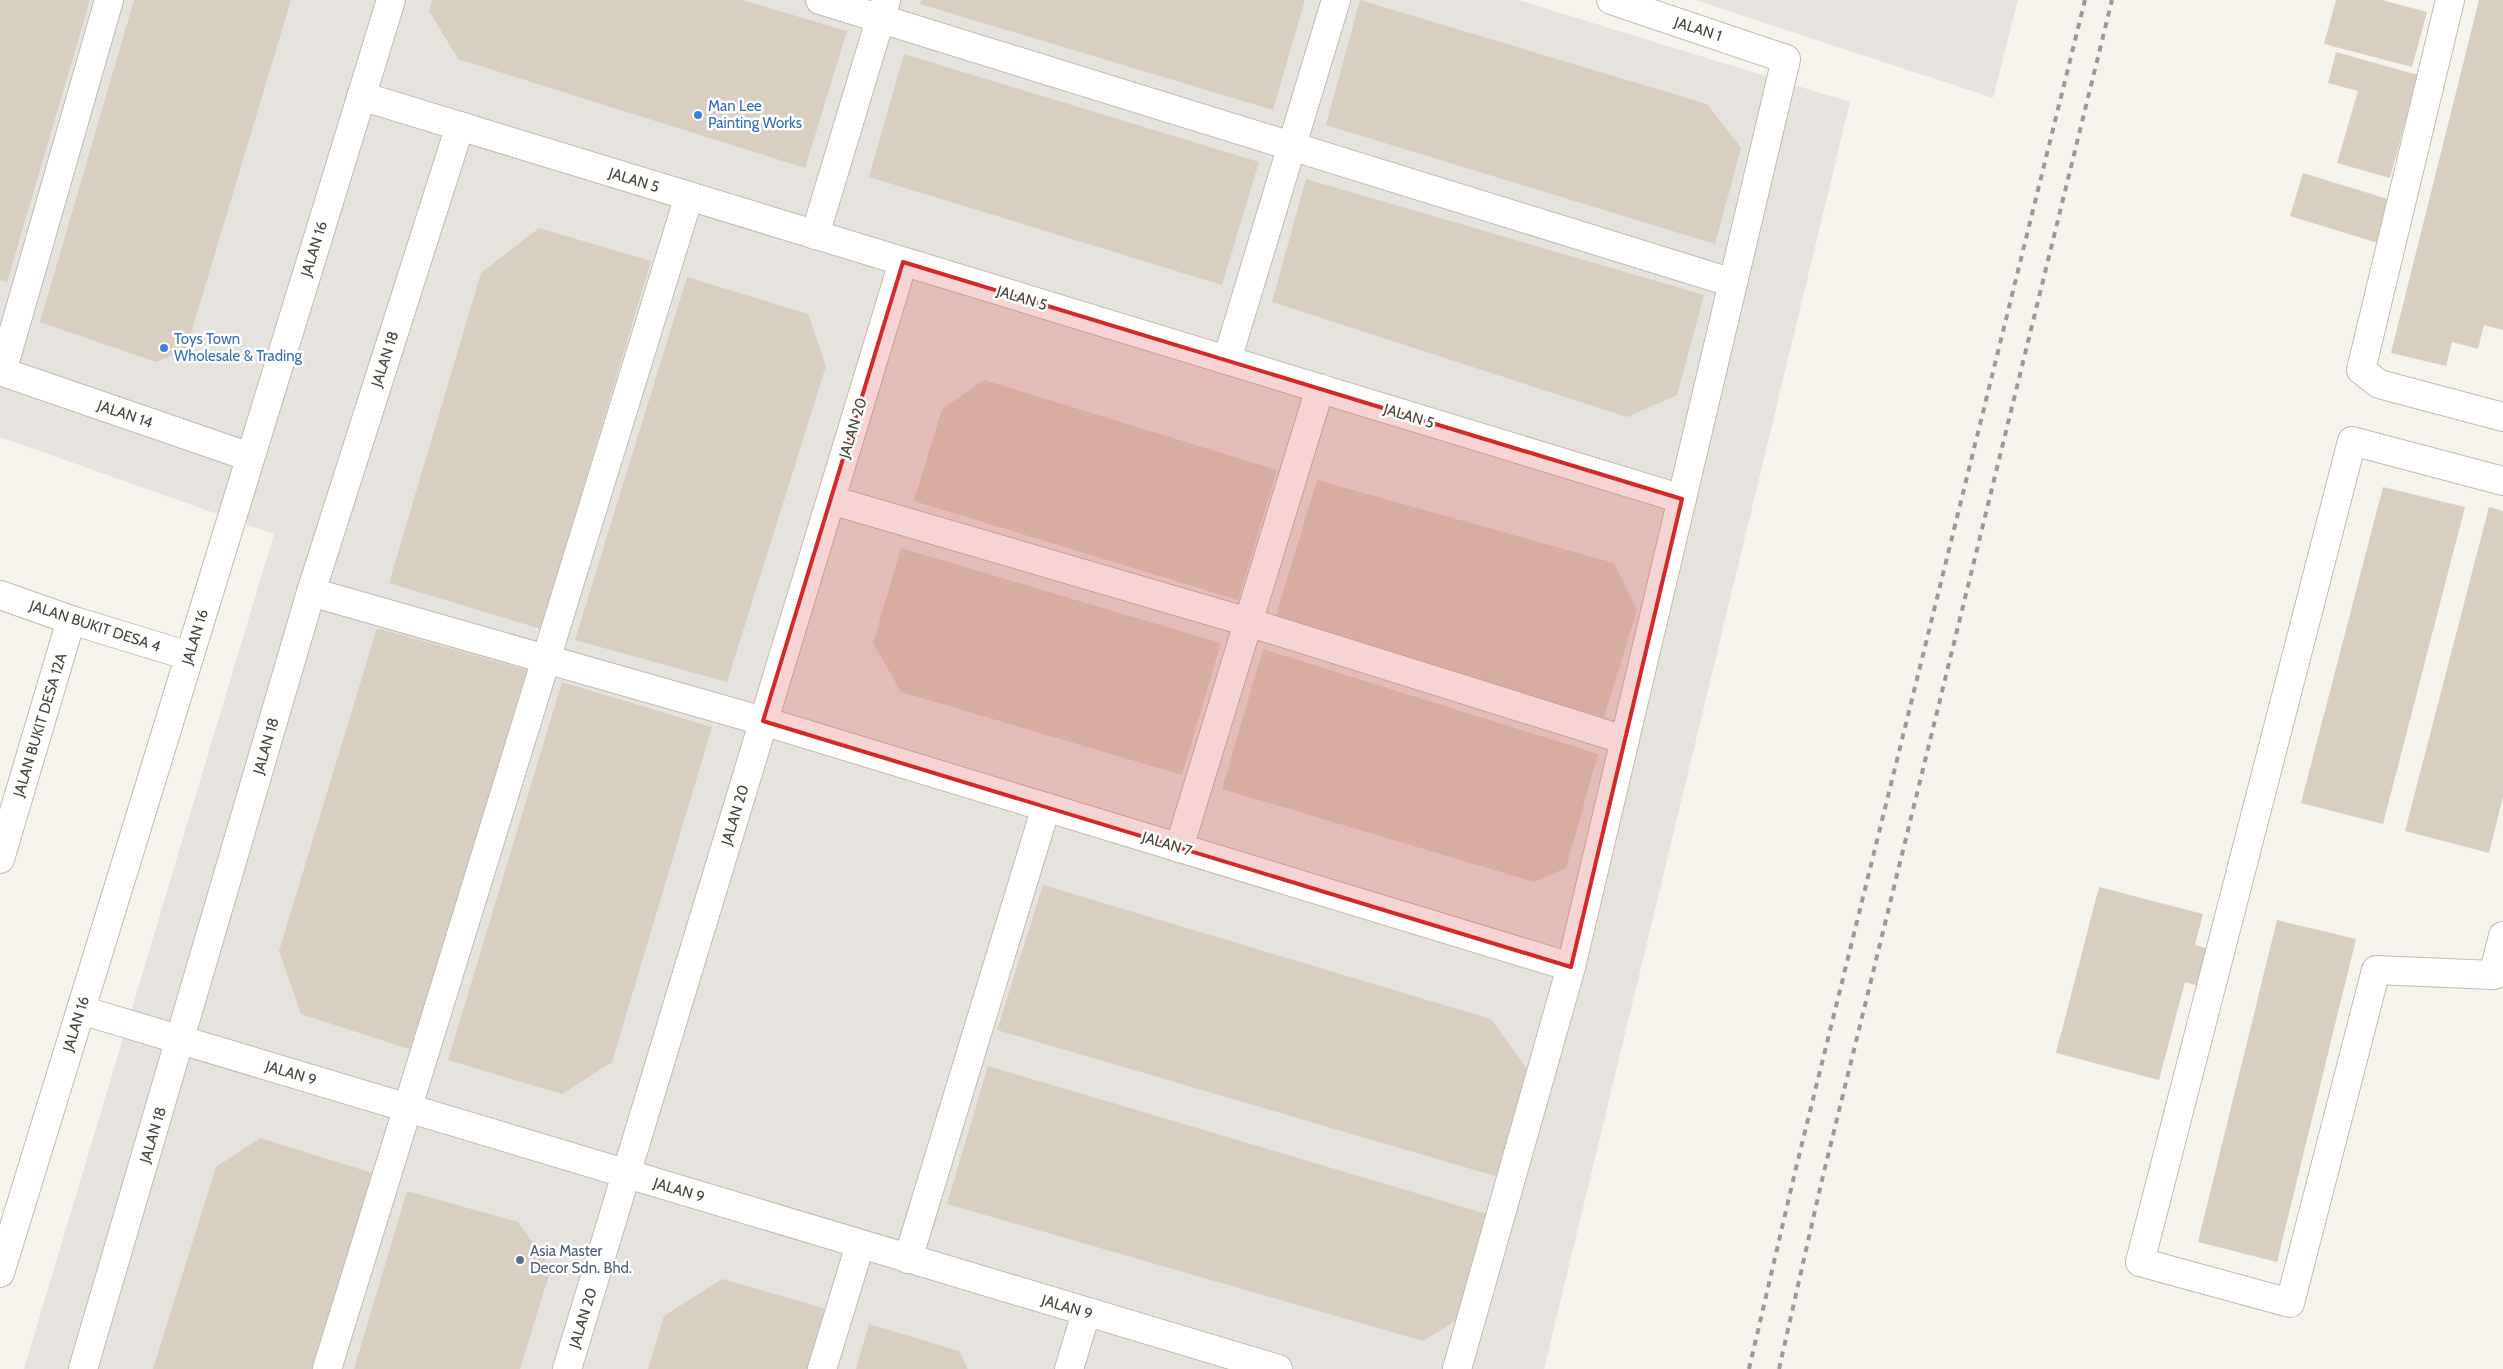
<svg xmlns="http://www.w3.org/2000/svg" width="2503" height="1369" font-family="Cabin,sans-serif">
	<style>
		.industrial { fill: #e6e2dd }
		.building { fill: #d8cfc1 }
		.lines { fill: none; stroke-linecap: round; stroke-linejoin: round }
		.minor-casing { stroke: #c2bbae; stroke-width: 30 }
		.minor { stroke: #fff; stroke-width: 28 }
		.rail { stroke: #9a9a9a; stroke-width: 4; stroke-dasharray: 6 6; stroke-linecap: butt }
		.marked { fill: #d62828; fill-opacity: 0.2; stroke: #d62828; stroke-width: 4; stroke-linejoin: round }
		.shop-dot { fill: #3f7fe0; stroke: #fff; stroke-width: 2 }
		.service-dot { fill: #5c6f8a; stroke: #fff; stroke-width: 2 }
		.labels { text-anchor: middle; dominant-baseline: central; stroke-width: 5; stroke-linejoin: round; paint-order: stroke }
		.street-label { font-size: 15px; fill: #4b4439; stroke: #fff }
		.shop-label { font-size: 15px; fill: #366cbe; stroke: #fff; text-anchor: start }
		.service-label { font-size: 15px; fill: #4e5e75; stroke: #fff; text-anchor: start }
	</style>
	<rect width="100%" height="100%" fill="#f6f3ec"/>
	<g class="industrial">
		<path d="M 0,0 L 1518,0 L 1850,102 L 1544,1369 L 24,1369 L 274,534 L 0,437 Z"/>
		<path d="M 1695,0 L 2018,0 L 1993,98 Z"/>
	</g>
	<g class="building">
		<path d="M 0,0 L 90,0 L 7,282 L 0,280 Z"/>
		<path d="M 134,0 L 291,0 L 186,350 L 156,362 L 40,322 Z"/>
		<path d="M 432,0 L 742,0 L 847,31 L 805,168 L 458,59 L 429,11 Z"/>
		<path d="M 921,0 L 1305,0 L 1273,110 L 920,4 Z"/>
		<path d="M 1360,0 L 1707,104 L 1741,148 L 1715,244 L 1326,125 Z"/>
		<path d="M 2336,0 L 2382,0 L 2427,12 L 2412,67 L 2324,44 Z"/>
		<path d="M 2479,0 L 2503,0 L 2503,330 L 2484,325 L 2478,349 L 2452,342 L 2446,366 L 2391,353 Z"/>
		<path d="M 2336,52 L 2418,75 L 2390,178 L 2337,163 L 2358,91 L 2328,83 Z"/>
		<path d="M 904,54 L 1259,162 L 1222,285 L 869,177 Z"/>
		<path d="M 2303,173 L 2391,200 L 2378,243 L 2290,216 Z"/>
		<path d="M 1306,179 L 1704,295 L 1677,395 L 1627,417 L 1272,302 Z"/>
		<path d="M 539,228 L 651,261 L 541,629 L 389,583 L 481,273 Z"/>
		<path d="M 687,277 L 808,314 L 826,366 L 727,682 L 575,640 Z"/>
		<path d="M 984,380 L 1277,470 L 1238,600 L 914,501 L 942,409 Z"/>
		<path d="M 1317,480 L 1614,563 L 1637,610 L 1604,717 L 1274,622 Z"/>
		<path d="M 2383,487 L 2465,507 L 2383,824 L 2301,803 Z"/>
		<path d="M 2489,507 L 2503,511 L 2503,797 L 2489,853 L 2405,831 Z"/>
		<path d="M 901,548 L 1221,643 L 1182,775 L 901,692 L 873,643 Z"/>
		<path d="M 377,628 L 527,670 L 412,1050 L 301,1014 L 279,951 Z"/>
		<path d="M 1263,649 L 1598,754 L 1566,868 L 1534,882 L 1222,789 Z"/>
		<path d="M 562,682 L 712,727 L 612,1062 L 562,1094 L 448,1060 Z"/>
		<path d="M 1043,885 L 1491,1019 L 1535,1080 L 1502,1178 L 997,1030 Z"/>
		<path d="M 2099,887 L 2203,914 L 2195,945 L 2212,950 L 2202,987 L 2185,982 L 2159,1080 L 2056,1053 Z"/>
		<path d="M 2277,920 L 2356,939 L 2277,1262 L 2198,1242 Z"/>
		<path d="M 988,1066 L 1490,1215 L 1460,1318 L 1423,1341 L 947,1204 Z"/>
		<path d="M 260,1138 L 379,1175 L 320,1369 L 153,1369 L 216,1167 Z"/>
		<path d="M 407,1191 L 518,1222 L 551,1268 L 520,1369 L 354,1369 Z"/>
		<path d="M 722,1279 L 830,1310 L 813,1369 L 648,1369 L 664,1316 Z"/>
		<path d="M 869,1324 L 959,1351 L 968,1369 L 856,1369 Z"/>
	</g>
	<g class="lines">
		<g class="minor-casing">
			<g id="minor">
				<path d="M 820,0 L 1733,283"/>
				<path d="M 2450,0 L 2361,370 L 2379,384 L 2503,417"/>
				<path d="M 361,96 L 1682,499"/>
				<path d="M 815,235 L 886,0"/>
				<path d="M 1227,360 L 1336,0"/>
				<path d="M 0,371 L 250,457"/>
				<path d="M 2,372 L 109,0"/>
				<path d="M 2503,481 L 2352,441 L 2140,1262 L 2290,1303 L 2376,970 L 2493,975 L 2503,972"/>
				<path d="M 831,500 L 1248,622 L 1625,740"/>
				<path d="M 311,592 L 763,721 L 1571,967"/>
				<path d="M 0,595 L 71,620 L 189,656"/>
				<path d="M 1179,848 L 1320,388"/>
				<path d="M 0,859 L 71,620"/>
				<path d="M 2493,975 L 2503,936"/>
				<path d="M 81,1010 L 1278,1369"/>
				<path d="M 908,1259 L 1046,807"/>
				<path d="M 0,1273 L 391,0"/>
				<path d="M 83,1369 L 311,592 L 460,126"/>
				<path d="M 327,1369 L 689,196"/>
				<path d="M 567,1369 L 903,262"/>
				<path d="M 822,1369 L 860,1245"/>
				<path d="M 1069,1369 L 1086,1313"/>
				<path d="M 1457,1369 L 1571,967 L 1786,59 L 1611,0"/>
			</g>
		</g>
		<use href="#minor" class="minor"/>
		<g class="rail">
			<path d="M 1749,1369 L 1795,1172 L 2085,0"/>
			<path d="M 1779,1369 L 1821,1184 L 2112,0"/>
		</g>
	</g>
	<path class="marked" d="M 903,262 L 1682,499 L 1571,967 L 763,721 Z"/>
	<g class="shop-dot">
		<circle cx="698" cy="115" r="5"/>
		<circle cx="164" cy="348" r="5"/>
	</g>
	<circle class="service-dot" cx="520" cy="1260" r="5"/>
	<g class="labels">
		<g class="street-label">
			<text transform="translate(1698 29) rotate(18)">JALAN 1</text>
			<text transform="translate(634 180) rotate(17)">JALAN 5</text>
			<text transform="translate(314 249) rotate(-73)">JALAN 16</text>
			<text transform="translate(1022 298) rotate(17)">JALAN 5</text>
			<text transform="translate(385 359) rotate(-72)">JALAN 18</text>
			<text transform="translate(125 414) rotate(19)">JALAN 14</text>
			<text transform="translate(1409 416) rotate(17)">JALAN 5</text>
			<text transform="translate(853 428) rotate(-73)">JALAN 20</text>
			<text transform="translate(95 626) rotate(18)">JALAN BUKIT DESA 4</text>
			<text transform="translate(195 637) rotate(-73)">JALAN 16</text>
			<text transform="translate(40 725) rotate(-73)">JALAN BUKIT DESA 12A</text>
			<text transform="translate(266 746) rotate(-74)">JALAN 18</text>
			<text transform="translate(735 815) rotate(-73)">JALAN 20</text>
			<text transform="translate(1167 844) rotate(17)">JALAN 7</text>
			<text transform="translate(76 1024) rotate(-73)">JALAN 16</text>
			<text transform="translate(291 1073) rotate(17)">JALAN 9</text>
			<text transform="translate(153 1135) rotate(-73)">JALAN 18</text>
			<text transform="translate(679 1190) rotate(17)">JALAN 9</text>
			<text transform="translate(1067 1307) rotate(17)">JALAN 9</text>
			<text transform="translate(583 1318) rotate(-73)">JALAN 20</text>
		</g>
		<g class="shop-label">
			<text x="708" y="106">Man Lee<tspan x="708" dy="17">Painting Works</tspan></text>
			<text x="174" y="339">Toys Town<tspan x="174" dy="17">Wholesale &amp; Trading</tspan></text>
		</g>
		<g class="service-label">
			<text x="530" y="1251">Asia Master<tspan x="530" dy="17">Decor Sdn. Bhd.</tspan></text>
		</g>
	</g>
</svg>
